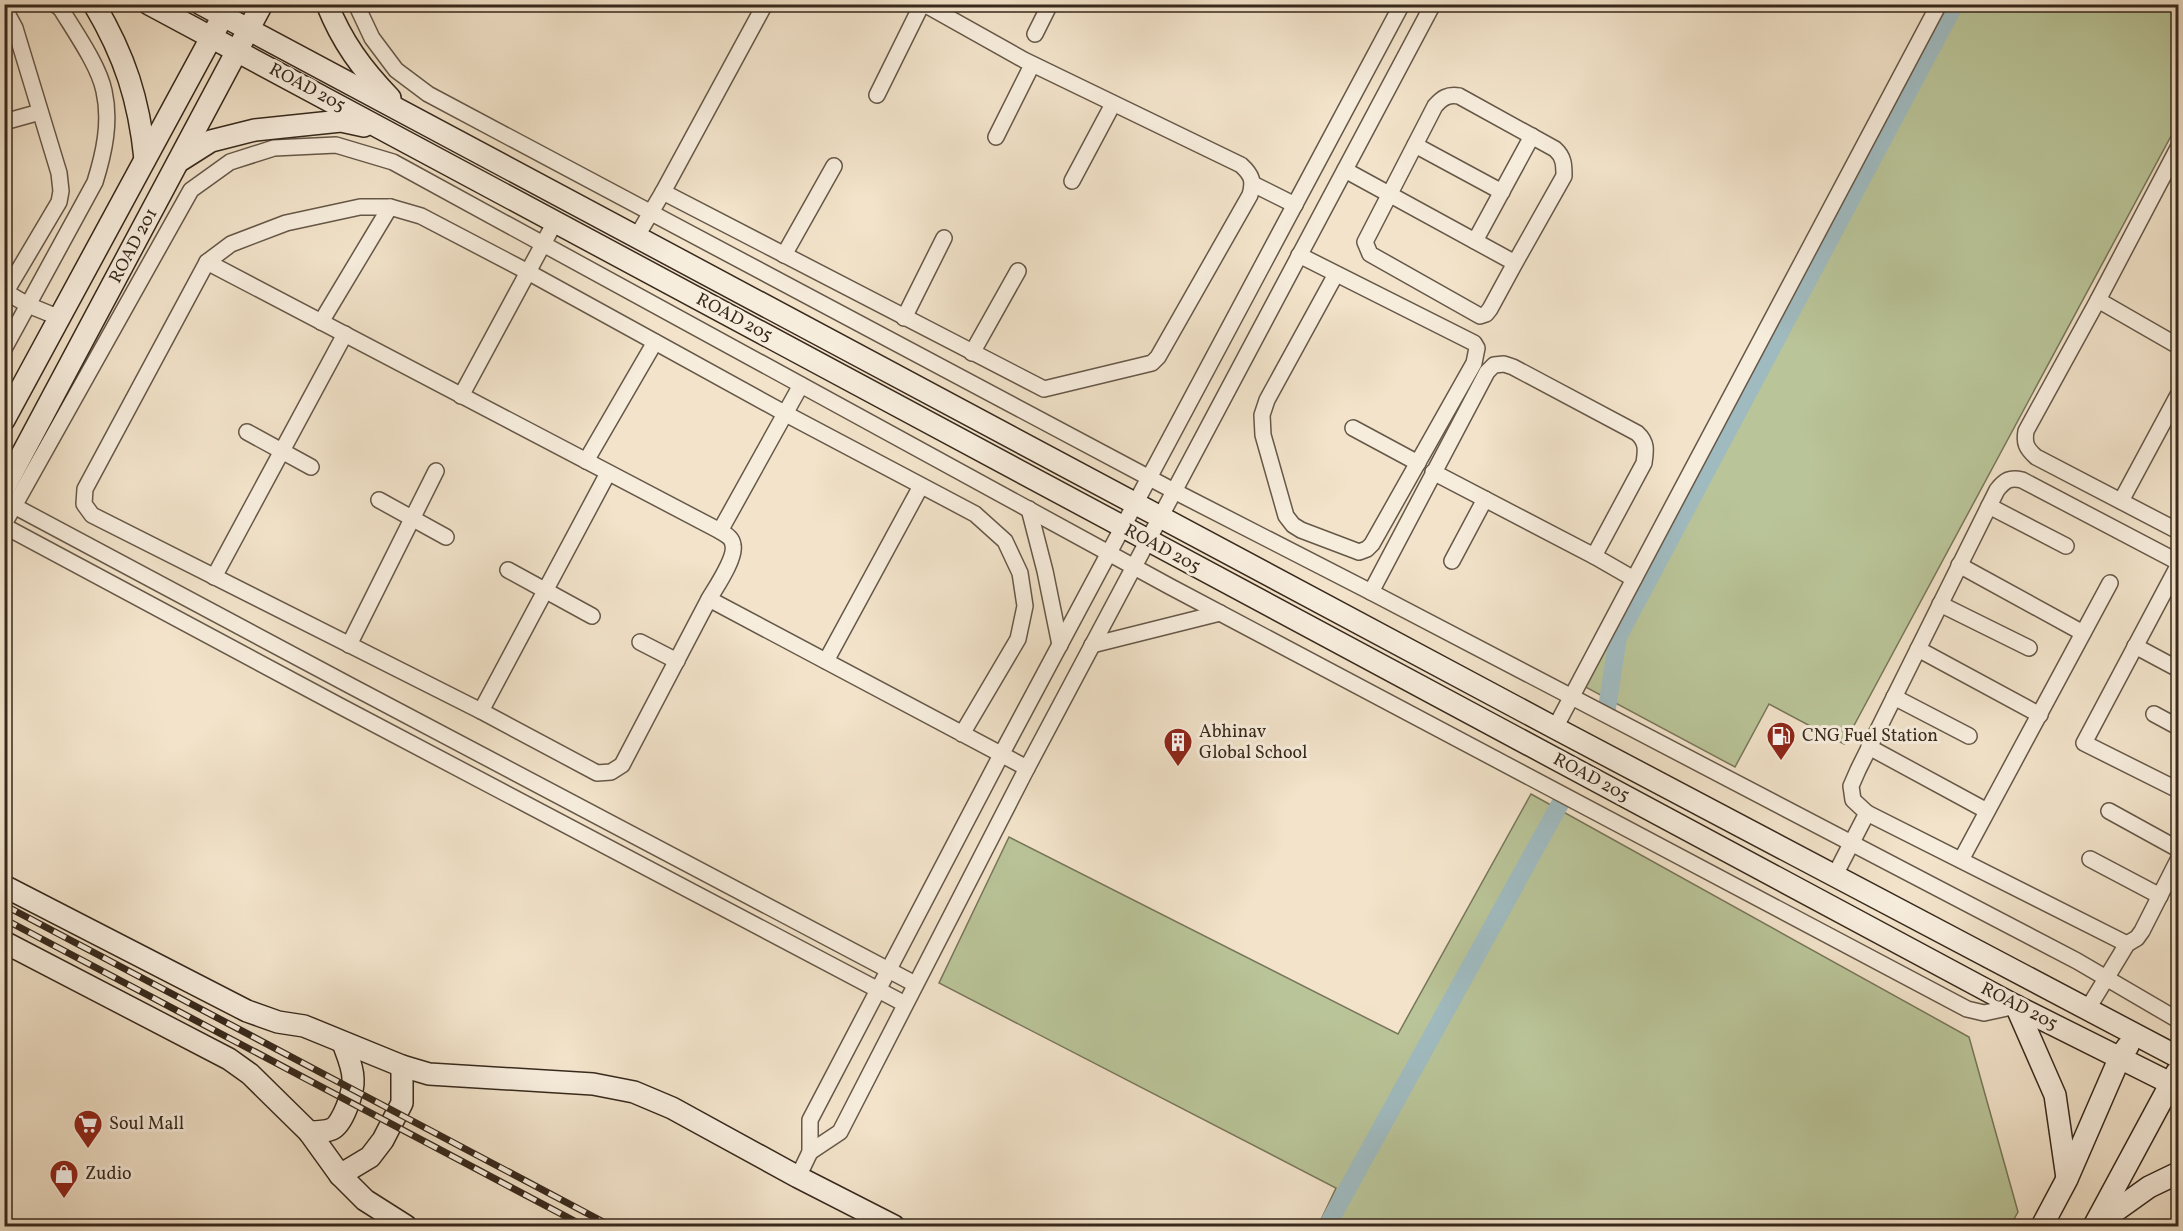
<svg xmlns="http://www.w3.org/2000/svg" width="2183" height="1231" font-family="Vollkorn,serif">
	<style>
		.green { fill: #b9c498; stroke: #78765a; stroke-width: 1.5 }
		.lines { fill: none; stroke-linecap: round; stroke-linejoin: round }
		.canal { stroke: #a0bbc0; stroke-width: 18 }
		.street-casing { stroke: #665848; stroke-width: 18 }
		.secondary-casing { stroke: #37291c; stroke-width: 24 }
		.street { stroke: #f7eddd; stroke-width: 15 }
		.secondary { stroke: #f7eddd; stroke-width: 21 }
		.rail-casing { stroke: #37291c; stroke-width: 7 }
		.rail { stroke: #f7eddd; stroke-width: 4.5; stroke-dasharray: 14; stroke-linecap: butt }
		.labels { text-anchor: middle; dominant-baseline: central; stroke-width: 6; stroke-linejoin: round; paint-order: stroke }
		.street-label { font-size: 18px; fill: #37291c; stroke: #f7eddd }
		.poi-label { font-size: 18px; fill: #37291c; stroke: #f7eddd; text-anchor: start }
	</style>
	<rect width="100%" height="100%" fill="#f2e3ca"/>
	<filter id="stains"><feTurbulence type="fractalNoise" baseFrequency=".00333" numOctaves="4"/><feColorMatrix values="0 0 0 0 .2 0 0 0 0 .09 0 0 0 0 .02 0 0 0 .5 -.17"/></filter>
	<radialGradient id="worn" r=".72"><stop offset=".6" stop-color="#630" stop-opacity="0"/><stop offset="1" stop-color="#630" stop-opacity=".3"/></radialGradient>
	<g class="green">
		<path d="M 1944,5 L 2178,5 L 2178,123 L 1844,744 L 1769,704 L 1735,767 L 1578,683 Z"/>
		<path d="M 1531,794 L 1969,1037 L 2018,1212 L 2010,1226 L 1318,1226 L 1336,1188 L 939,983 L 1009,837 L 1398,1034 Z"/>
	</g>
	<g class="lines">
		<g class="canal">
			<path d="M 1607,708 L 1618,637 L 1955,4"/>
			<path d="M 1327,1226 L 1560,804"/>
		</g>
		<g class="street-casing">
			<g id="street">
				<path d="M 356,4 L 372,38 L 396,70 L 428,94 L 1174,491 L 1371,592 L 2077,961 L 2178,1020"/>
				<path d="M 4,13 L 8,15 L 15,28 L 59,173 L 61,191 L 59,202 L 4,295"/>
				<path d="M 1035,34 L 1050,4"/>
				<path d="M 877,95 L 922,4"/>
				<path d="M 4,122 L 40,112"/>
				<path d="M 996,137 L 1032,65"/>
				<path d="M 1415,145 L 1502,192"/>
				<path d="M 2178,148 L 2098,300 L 2178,346"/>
				<path d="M 1345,170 C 1402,201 1459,232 1515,263 L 1564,176 C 1564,165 1564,157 1555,149 L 1459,96 C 1448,94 1442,98 1435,106 L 1365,242 L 1370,254 L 1480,316 L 1486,314 L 1490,309 L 1515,263"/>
				<path d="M 1072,181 L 1113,104"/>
				<path d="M 1253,184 L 1295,205"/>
				<path d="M 663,192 L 1044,389 L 1152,363 L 1158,357 L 1250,195 C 1254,181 1252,175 1241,165 L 1024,60 L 924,4"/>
				<path d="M 637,236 L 663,192 L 765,4"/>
				<path d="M 1475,241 L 1532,136"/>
				<path d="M 784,255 L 834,166"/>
				<path d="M 1299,255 L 1474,343 L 1477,348 L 1474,363 L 1372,544 L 1367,549 L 1359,552 L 1301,530 L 1293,525 L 1286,516 L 1263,435 L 1262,415 L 1267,400 L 1336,274"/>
				<path d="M 207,262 L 720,531"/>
				<path d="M 4,291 L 28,305 L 60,318"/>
				<path d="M 2098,300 L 2026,431 C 2024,443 2026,448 2036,457 L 2178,531"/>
				<path d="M 904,318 L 944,238"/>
				<path d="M 321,322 L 390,207"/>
				<path d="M 4,349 L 95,182 C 104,153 111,122 104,91 C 99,66 75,32 61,9 L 55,4"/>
				<path d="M 972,353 L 1018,271"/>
				<path d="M 461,396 L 555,222"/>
				<path d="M 1353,428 L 1418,463"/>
				<path d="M 247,432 L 311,467"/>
				<path d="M 586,461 L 655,342"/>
				<path d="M 379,500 L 446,537"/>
				<path d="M 2121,501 L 2178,395"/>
				<path d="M 14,506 L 351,686 L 915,984"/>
				<path d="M 1989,506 L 2066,546"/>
				<path d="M 1029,509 L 1045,571 L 1060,645"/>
				<path d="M 4,524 L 191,190 L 230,162 L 274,148 L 336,145 L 393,162 L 1169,586 L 1967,1009 L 1984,1013 L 2016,1006"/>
				<path d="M 4,526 L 340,706 L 905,1004"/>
				<path d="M 1594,556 L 1634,579"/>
				<path d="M 1452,561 L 1485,499"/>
				<path d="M 1959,565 L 2083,633"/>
				<path d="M 2178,566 L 2084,743 L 2178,790"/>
				<path d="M 508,570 L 592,616"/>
				<path d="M 214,577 L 345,334"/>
				<path d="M 1371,592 L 1487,372 L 1494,365 L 1504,364 L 1513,367 L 1637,433 C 1647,442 1646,450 1644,463 L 1594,556 L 1433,472"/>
				<path d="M 709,599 C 716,587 736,558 733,545 C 732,537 726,535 720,531 L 801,385"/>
				<path d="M 1940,604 L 2029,648"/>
				<path d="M 640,642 L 677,661"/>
				<path d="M 349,645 L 436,471"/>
				<path d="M 1092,645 L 1220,613"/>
				<path d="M 2135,646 L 2178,669"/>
				<path d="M 1918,649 L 2040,715"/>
				<path d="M 826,661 L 921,486"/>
				<path d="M 1894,697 L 1969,736"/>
				<path d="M 481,711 L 608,473"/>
				<path d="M 2154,714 L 2178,727"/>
				<path d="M 1555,728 L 1939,4"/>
				<path d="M 962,734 L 1018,639 L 1025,606 L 1020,573 L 1005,541 L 975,514 L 786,414 L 528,272 L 421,216 L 390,207 L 360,207 L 286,223 L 231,244 L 207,262 L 85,489 L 84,504 L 92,515 L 481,711 L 597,773 L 611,772 L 622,765 L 709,599 L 1027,768"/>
				<path d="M 1869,747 L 1987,811"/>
				<path d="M 2109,811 L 2178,849"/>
				<path d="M 1867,813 L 2127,944"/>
				<path d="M 2090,859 L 2160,896"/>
				<path d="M 1961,860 L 2110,583"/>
				<path d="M 1835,875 L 1867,813 L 1853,800 L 1851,786 L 1858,770 L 1997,490 C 2005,480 2010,477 2022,480 L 2178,562"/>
				<path d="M 2087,1010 L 2127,944 L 2137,938 L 2142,931 L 2178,860"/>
				<path d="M 810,1152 L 840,1132 L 1027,768 L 1433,4"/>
				<path d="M 798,1177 L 810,1152 L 810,1120 L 1001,755 L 1402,4"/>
			</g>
		</g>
		<g class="secondary-casing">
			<g id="secondary">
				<path d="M 94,4 C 125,56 139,100 145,159"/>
				<path d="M 149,4 L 2016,1006 L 2178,1087"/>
				<path d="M 201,4 L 1555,728 L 2178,1057"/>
				<path d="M 327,4 C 342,42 362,69 390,98"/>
				<path d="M 181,160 L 211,141 L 255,130 L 341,121 L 364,126"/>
				<path d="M 4,420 L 218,25"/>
				<path d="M 4,488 L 262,4"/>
				<path d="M 4,886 L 247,1011 L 278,1022 L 304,1026 L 402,1066 L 429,1074 L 593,1084 L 634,1092 L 672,1108 L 798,1177 L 894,1226"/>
				<path d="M 4,942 L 229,1059 L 250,1074 L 309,1132 L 340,1175 L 365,1200 L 406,1226"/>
				<path d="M 2016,1006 L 2055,1095 L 2067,1178"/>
				<path d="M 309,1132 C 317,1132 325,1132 332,1129 C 343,1124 354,1091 353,1079 C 353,1067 347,1054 343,1043"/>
				<path d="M 340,1175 L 370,1157 L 383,1140 L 402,1103 L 402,1066"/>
				<path d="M 2100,1222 L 2149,1187 L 2178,1173"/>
				<path d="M 2042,1226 L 2067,1179 L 2120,1057 L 2128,1046"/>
				<path d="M 2094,1226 L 2177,1072"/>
			</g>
		</g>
		<use href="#street" class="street"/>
		<use href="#secondary" class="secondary"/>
		<g class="rail-casing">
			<g id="rail">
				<path d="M 4,905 L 611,1226"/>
				<path d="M 4,919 L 584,1226"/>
			</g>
		</g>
		<use href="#rail" class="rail"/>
	</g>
	<defs>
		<g id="fuel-pin" transform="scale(1.5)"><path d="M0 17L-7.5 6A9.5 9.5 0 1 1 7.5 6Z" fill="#8f2418" stroke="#f7eddd"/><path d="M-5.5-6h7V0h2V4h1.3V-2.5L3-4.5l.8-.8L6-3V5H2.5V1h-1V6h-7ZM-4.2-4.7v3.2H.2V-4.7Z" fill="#fff"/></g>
		<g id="building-pin" transform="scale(1.5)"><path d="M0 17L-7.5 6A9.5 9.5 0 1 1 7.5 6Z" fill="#8f2418" stroke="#f7eddd"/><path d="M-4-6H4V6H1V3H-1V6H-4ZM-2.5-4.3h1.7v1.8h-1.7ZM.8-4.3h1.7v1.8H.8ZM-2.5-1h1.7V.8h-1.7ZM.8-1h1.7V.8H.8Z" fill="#fff"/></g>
		<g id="supermarket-pin" transform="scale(1.5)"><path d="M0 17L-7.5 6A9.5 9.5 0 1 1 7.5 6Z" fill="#8f2418" stroke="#f7eddd"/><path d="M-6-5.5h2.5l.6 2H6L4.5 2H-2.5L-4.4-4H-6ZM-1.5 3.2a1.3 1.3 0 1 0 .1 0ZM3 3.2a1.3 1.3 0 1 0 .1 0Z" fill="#fff"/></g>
		<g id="shop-pin" transform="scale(1.5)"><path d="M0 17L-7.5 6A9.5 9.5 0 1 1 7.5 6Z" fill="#8f2418" stroke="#f7eddd"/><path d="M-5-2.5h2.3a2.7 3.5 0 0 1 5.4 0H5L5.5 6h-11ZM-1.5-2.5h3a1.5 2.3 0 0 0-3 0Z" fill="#fff"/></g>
	</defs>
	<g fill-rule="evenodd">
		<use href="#fuel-pin" x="1781" y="736"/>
		<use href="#building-pin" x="1178" y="742"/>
		<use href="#supermarket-pin" x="88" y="1124"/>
		<use href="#shop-pin" x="64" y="1174"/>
	</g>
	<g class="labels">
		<g class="street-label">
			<text transform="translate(307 88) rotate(28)">ROAD 205</text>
			<text transform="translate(134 246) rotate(-62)">ROAD 201</text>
			<text transform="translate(734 318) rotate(28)">ROAD 205</text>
			<text transform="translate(1162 549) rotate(28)">ROAD 205</text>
			<text transform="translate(1591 778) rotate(28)">ROAD 205</text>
			<text transform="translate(2019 1007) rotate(27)">ROAD 205</text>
		</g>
		<g class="poi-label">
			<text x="1199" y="732">Abhinav<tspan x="1199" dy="21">Global School</tspan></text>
			<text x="1802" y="736">CNG Fuel Station</text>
			<text x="109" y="1124">Soul Mall</text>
			<text x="85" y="1174">Zudio</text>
		</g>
	</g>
	<rect width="2183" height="1231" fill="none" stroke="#f2e3ca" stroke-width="24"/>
	<rect x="6" y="6" width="2171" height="1219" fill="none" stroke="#37291c" stroke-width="3"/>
	<rect x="12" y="12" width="2159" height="1207" fill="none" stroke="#37291c" stroke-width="1.5"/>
	<rect width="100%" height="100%" filter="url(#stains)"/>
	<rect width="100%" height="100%" fill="url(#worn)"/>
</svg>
